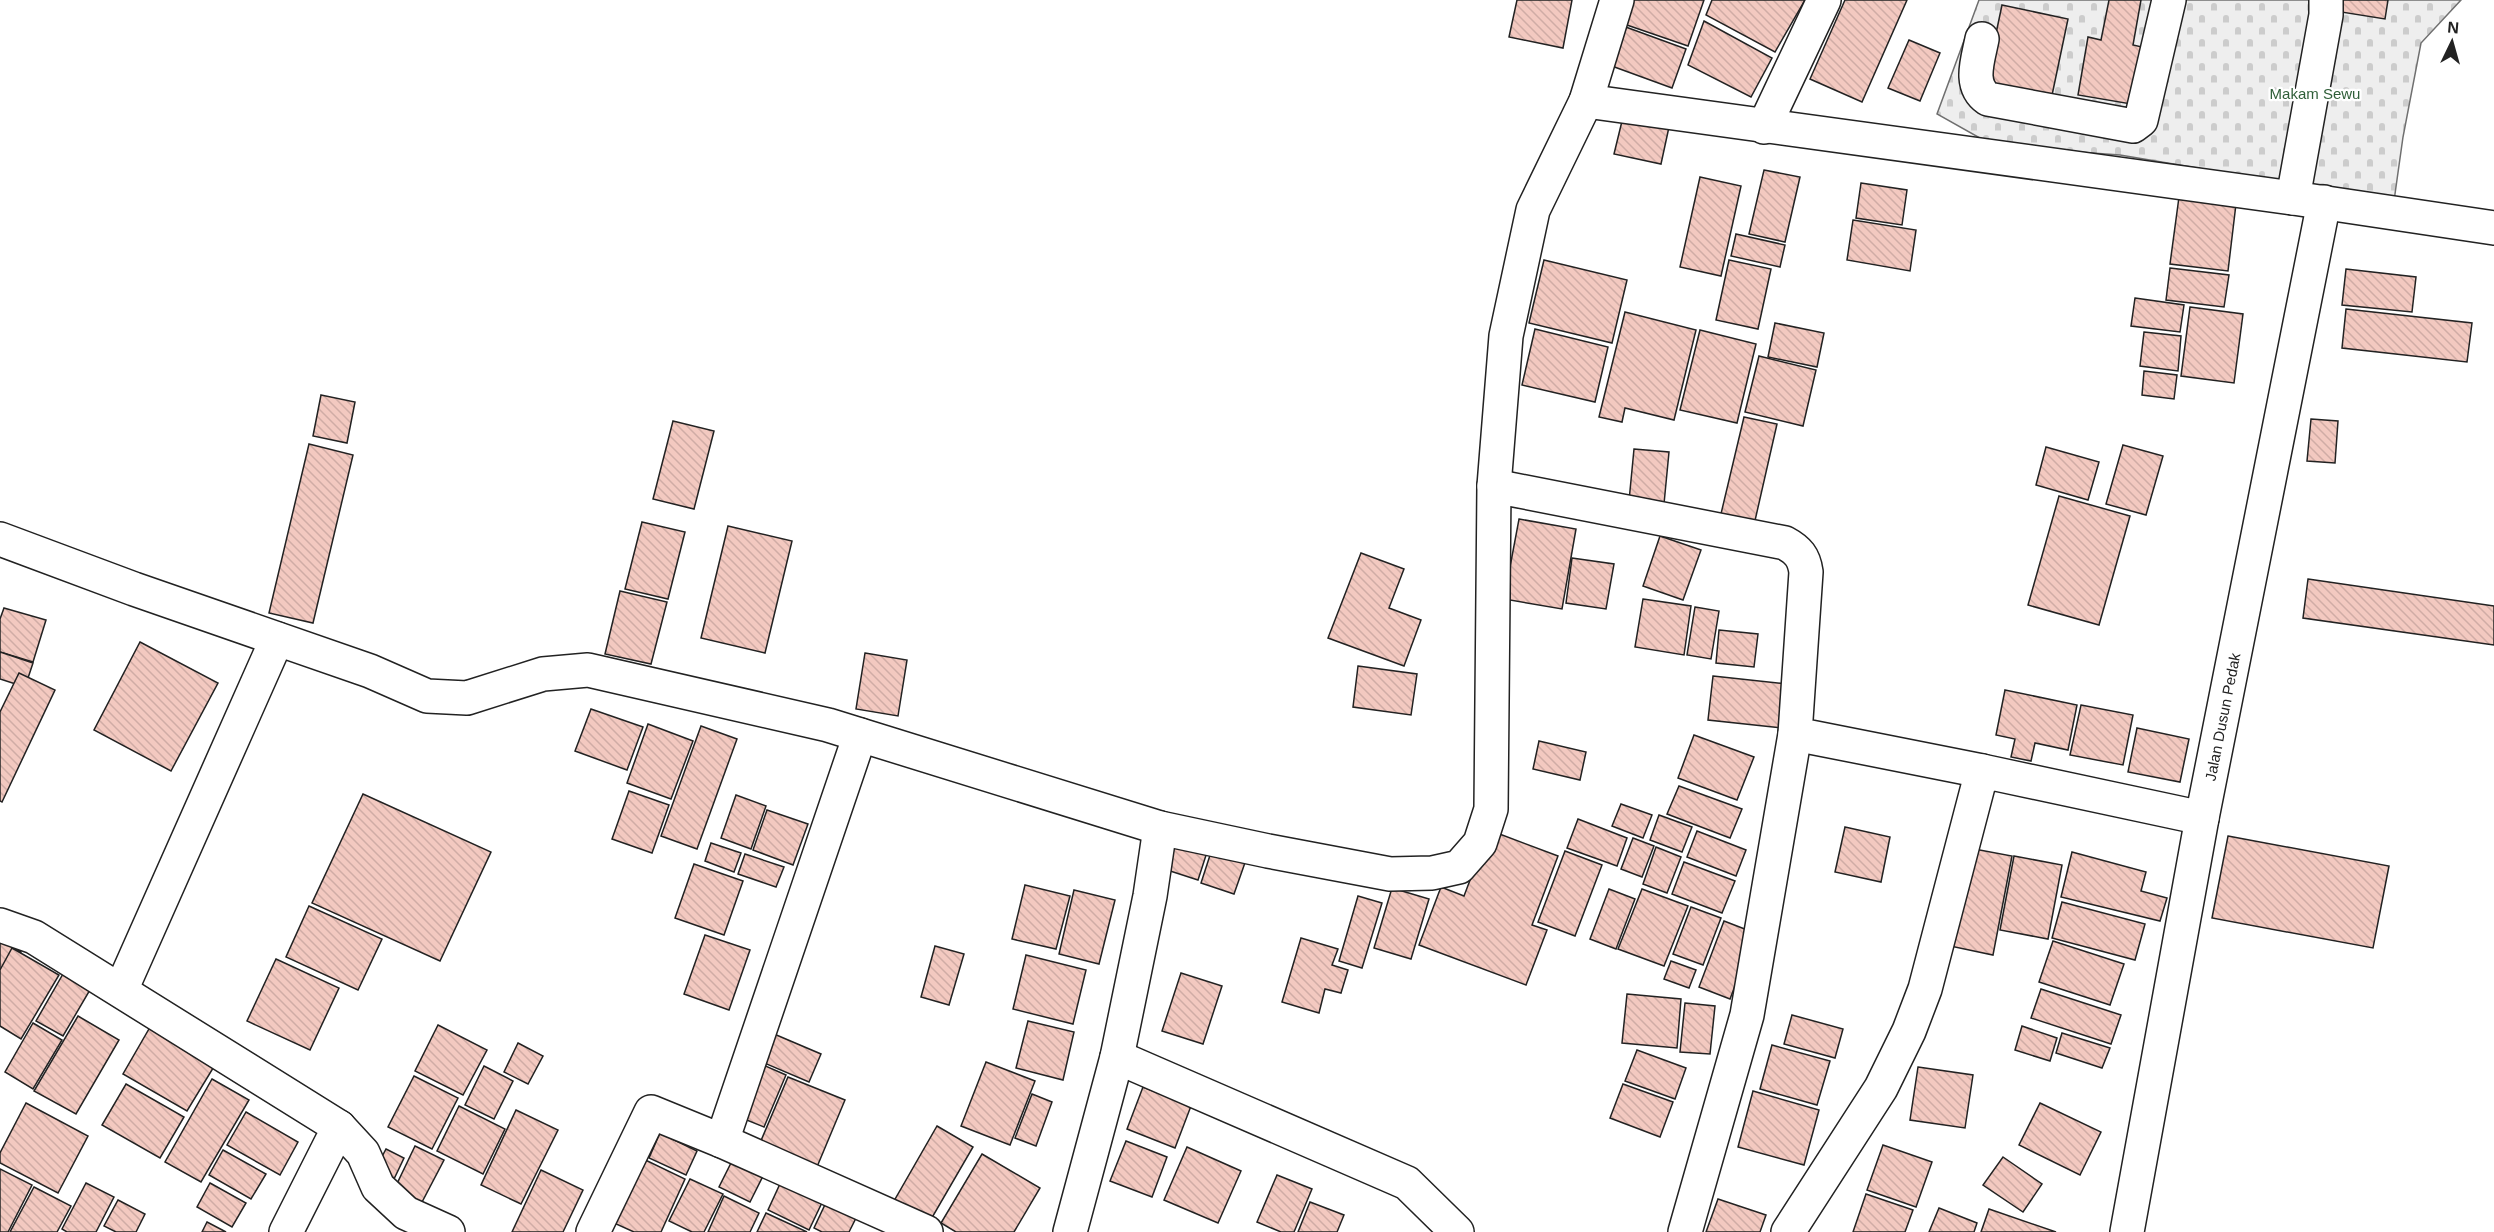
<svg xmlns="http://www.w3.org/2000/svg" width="2494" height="1232" font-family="Helvetica,sans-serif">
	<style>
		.cemetery { fill: url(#cemetery-stones); stroke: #6f6f6f; stroke-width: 1.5 }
		.building { fill: url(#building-back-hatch); stroke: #222; stroke-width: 1.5 }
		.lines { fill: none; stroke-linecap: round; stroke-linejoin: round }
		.minor-casing { stroke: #222; stroke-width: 36 }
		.minor { stroke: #fff; stroke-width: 33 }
		.labels { text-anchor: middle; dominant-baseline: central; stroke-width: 4.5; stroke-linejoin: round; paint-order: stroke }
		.park-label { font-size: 15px; fill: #2f5e38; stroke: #fff }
		.street-label { font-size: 15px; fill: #222; stroke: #fff }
	</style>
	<defs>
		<pattern id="cemetery-stones" width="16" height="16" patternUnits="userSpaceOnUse" patternTransform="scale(1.5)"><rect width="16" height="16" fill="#eee"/><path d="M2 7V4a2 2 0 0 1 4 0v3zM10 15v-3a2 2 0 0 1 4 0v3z" fill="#ccc"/></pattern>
		<pattern id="building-back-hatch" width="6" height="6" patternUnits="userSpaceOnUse" patternTransform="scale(1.5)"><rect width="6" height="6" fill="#f3c9c0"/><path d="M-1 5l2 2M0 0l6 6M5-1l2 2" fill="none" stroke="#d0aca5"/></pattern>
	</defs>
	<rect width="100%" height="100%" fill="#fff"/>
	<path class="cemetery" d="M 1979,0 L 2461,0 L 2421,43 L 2403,137 L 2394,201 L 2120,155 L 1994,146 L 1937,114 Z"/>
	<g class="building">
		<path d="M 1517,0 L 1572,0 L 1563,48 L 1509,37 Z"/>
		<path d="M 1633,0 L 1704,0 L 1688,46 L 1624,24 Z"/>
		<path d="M 1712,0 L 1805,0 L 1775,52 L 1706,15 Z"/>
		<path d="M 1845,0 L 1907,0 L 1862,102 L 1810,79 Z"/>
		<path d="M 2109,0 L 2141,0 L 2133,45 L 2142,47 L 2131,104 L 2078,95 L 2088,37 L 2101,40 Z"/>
		<path d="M 2343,0 L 2388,0 L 2385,19 L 2341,12 Z"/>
		<path d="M 2002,5 L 2068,19 L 2051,100 L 1985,86 Z"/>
		<path d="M 1704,21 L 1772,58 L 1751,97 L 1688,65 Z"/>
		<path d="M 1623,26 L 1686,49 L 1672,88 L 1609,65 Z"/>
		<path d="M 1909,40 L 1940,53 L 1920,101 L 1888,88 Z"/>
		<path d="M 1623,117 L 1669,127 L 1661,164 L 1614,154 Z"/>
		<path d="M 1764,170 L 1800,177 L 1785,242 L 1749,234 Z"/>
		<path d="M 1700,177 L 1741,186 L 1721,276 L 1680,267 Z"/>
		<path d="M 1861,183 L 1907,190 L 1902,225 L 1856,218 Z"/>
		<path d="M 2179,197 L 2236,204 L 2228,271 L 2170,264 Z"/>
		<path d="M 1853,220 L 1916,230 L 1910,271 L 1847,260 Z"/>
		<path d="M 1736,234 L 1785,245 L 1780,267 L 1731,256 Z"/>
		<path d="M 1544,260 L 1627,280 L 1612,343 L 1529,323 Z"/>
		<path d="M 1729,260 L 1771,269 L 1758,329 L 1716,320 Z"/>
		<path d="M 2170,268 L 2229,275 L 2224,307 L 2166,300 Z"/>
		<path d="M 2346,269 L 2416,277 L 2412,312 L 2342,305 Z"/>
		<path d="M 2135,298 L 2184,305 L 2180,332 L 2131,326 Z"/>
		<path d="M 2190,307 L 2243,314 L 2234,383 L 2181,376 Z"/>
		<path d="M 2346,309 L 2472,323 L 2467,362 L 2342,348 Z"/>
		<path d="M 1625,312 L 1696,330 L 1674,420 L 1625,408 L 1622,422 L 1599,417 Z"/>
		<path d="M 1775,323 L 1824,333 L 1817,367 L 1768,357 Z"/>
		<path d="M 1535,329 L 1608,347 L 1595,402 L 1522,385 Z"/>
		<path d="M 1700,330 L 1756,344 L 1737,423 L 1680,410 Z"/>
		<path d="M 2144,332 L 2181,336 L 2178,371 L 2140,366 Z"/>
		<path d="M 1759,356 L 1816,370 L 1803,426 L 1745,412 Z"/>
		<path d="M 2144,371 L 2177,375 L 2174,399 L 2142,395 Z"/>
		<path d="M 321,395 L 355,402 L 347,443 L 313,436 Z"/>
		<path d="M 1744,417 L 1777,424 L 1754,525 L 1720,518 Z"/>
		<path d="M 2311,419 L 2338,421 L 2335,463 L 2307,461 Z"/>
		<path d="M 673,421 L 714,431 L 694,509 L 653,499 Z"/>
		<path d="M 309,444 L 353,455 L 313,623 L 269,613 Z"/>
		<path d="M 2123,445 L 2163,456 L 2146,515 L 2106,504 Z"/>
		<path d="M 2046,447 L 2099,462 L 2088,500 L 2036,485 Z"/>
		<path d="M 1634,449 L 1669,452 L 1664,504 L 1629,501 Z"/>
		<path d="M 2059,496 L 2130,516 L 2099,625 L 2028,605 Z"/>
		<path d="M 1519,519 L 1576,529 L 1562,609 L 1504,599 Z"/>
		<path d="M 642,522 L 685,532 L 668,599 L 625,589 Z"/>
		<path d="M 728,526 L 792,541 L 765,653 L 701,638 Z"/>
		<path d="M 1660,536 L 1701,550 L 1683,600 L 1643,586 Z"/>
		<path d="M 1361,553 L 1404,569 L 1389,608 L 1421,620 L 1404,666 L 1328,638 Z"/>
		<path d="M 1572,558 L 1614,564 L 1606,609 L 1566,603 Z"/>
		<path d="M 2308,579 L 2494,606 L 2494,645 L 2303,618 Z"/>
		<path d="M 620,591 L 667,602 L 651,664 L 605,654 Z"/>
		<path d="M 1643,599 L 1691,606 L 1684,655 L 1635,647 Z"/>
		<path d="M 1695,607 L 1719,611 L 1711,659 L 1687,655 Z"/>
		<path d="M 4,608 L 46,620 L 33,662 L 0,652 L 0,619 Z"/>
		<path d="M 1719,630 L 1758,634 L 1754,667 L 1716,663 Z"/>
		<path d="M 140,642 L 218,683 L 171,771 L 94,730 Z"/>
		<path d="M 0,652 L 33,663 L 25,687 L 0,679 Z"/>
		<path d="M 865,653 L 907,660 L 898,716 L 856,709 Z"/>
		<path d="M 1358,666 L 1417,674 L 1411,715 L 1353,707 Z"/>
		<path d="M 19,673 L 55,690 L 2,802 L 0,801 L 0,712 Z"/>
		<path d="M 1713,676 L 1787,684 L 1782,728 L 1708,720 Z"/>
		<path d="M 2005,690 L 2077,705 L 2068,750 L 2035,743 L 2031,761 L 2011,757 L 2015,739 L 1996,735 Z"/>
		<path d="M 2081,705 L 2133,715 L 2123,765 L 2070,755 Z"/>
		<path d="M 591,709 L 643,727 L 627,770 L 575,751 Z"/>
		<path d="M 648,724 L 693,741 L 671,799 L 627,783 Z"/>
		<path d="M 701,726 L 737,739 L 697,849 L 661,836 Z"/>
		<path d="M 2137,728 L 2189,739 L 2180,782 L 2128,772 Z"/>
		<path d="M 1694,735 L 1754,757 L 1737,800 L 1678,778 Z"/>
		<path d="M 1539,741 L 1586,752 L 1580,780 L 1533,769 Z"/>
		<path d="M 1679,786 L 1742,809 L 1730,838 L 1667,814 Z"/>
		<path d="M 629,791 L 669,805 L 652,853 L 612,839 Z"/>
		<path d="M 363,794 L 491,852 L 440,961 L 312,903 Z"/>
		<path d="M 736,795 L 766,806 L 751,849 L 721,838 Z"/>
		<path d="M 1621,804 L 1652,815 L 1643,838 L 1612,826 Z"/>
		<path d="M 767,810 L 808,824 L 793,865 L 753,850 Z"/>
		<path d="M 1659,815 L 1692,827 L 1682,852 L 1650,840 Z"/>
		<path d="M 1578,819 L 1627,838 L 1617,866 L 1567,848 Z"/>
		<path d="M 1845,827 L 1890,837 L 1881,882 L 1835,872 Z"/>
		<path d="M 1489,830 L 1558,856 L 1532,925 L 1547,930 L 1526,985 L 1419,945 L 1441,887 L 1464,896 Z"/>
		<path d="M 1697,831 L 1746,850 L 1736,876 L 1687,857 Z"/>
		<path d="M 1175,835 L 1209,846 L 1198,880 L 1164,869 Z"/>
		<path d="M 2228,836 L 2389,866 L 2373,948 L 2212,918 Z"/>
		<path d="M 1633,838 L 1654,846 L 1642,877 L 1621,869 Z"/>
		<path d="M 711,843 L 741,853 L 734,872 L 705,861 Z"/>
		<path d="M 1213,846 L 1247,857 L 1234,894 L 1201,883 Z"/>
		<path d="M 1656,847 L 1681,857 L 1667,893 L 1643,884 Z"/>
		<path d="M 1969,848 L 2012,856 L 1993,955 L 1950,946 Z"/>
		<path d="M 1565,851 L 1602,865 L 1575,936 L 1538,922 Z"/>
		<path d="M 2072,852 L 2146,872 L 2141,891 L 2167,898 L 2160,921 L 2061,897 Z"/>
		<path d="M 745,854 L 784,867 L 776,887 L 738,874 Z"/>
		<path d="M 2014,856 L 2062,865 L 2048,939 L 2000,930 Z"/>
		<path d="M 1684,862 L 1735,881 L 1722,913 L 1672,894 Z"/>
		<path d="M 694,864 L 743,881 L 724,935 L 675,918 Z"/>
		<path d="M 1025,885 L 1070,896 L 1056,949 L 1012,939 Z"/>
		<path d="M 1392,888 L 1429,899 L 1411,959 L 1374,948 Z"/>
		<path d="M 1609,889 L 1635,899 L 1616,949 L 1590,939 Z"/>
		<path d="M 1642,889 L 1688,906 L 1664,966 L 1618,949 Z"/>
		<path d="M 1074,890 L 1115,900 L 1099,964 L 1059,954 Z"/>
		<path d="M 1358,896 L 1382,903 L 1362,968 L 1339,961 Z"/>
		<path d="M 2062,902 L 2145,924 L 2135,960 L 2052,938 Z"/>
		<path d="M 309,906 L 382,939 L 358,990 L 286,957 Z"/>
		<path d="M 1691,907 L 1721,918 L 1703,965 L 1673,954 Z"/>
		<path d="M 1724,921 L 1755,933 L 1730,999 L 1699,987 Z"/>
		<path d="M 705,935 L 750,950 L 729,1010 L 684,994 Z"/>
		<path d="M 1301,938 L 1338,949 L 1332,965 L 1348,970 L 1341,993 L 1325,989 L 1319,1013 L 1282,1002 Z"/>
		<path d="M 0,939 L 21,952 L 0,987 Z"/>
		<path d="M 2053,941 L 2124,964 L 2110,1005 L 2039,982 Z"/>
		<path d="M 935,946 L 964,954 L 949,1005 L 921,997 Z"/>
		<path d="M 12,948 L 59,975 L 21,1039 L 0,1026 L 0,970 Z"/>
		<path d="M 1026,955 L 1086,970 L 1073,1024 L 1013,1009 Z"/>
		<path d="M 276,959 L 339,988 L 310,1050 L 247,1021 Z"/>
		<path d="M 1671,961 L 1696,970 L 1689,988 L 1664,979 Z"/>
		<path d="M 67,967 L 94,983 L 63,1036 L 36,1021 Z"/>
		<path d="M 1181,973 L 1222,986 L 1203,1044 L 1162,1031 Z"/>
		<path d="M 2041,989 L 2121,1015 L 2111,1044 L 2031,1018 Z"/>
		<path d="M 1627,994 L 1681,999 L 1677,1048 L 1622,1043 Z"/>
		<path d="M 1685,1003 L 1715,1006 L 1710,1054 L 1680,1052 Z"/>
		<path d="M 1792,1015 L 1843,1029 L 1835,1058 L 1784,1044 Z"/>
		<path d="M 78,1016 L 119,1040 L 76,1114 L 34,1091 Z"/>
		<path d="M 1028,1021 L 1074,1032 L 1063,1080 L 1016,1068 Z"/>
		<path d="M 153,1022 L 218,1060 L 187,1111 L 123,1074 Z"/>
		<path d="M 33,1023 L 62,1040 L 33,1089 L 5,1072 Z"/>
		<path d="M 438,1025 L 487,1050 L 463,1095 L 415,1071 Z"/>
		<path d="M 2022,1026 L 2057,1038 L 2050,1061 L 2015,1050 Z"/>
		<path d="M 767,1031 L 821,1054 L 809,1082 L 755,1059 Z"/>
		<path d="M 2062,1033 L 2110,1048 L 2102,1068 L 2056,1053 Z"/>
		<path d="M 518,1043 L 543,1056 L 528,1084 L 504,1072 Z"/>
		<path d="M 1772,1045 L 1830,1061 L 1817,1105 L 1760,1089 Z"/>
		<path d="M 1637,1050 L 1686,1068 L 1675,1099 L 1625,1081 Z"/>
		<path d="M 754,1061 L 786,1075 L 764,1127 L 732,1114 Z"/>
		<path d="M 986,1062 L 1035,1081 L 1010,1145 L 961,1126 Z"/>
		<path d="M 484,1066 L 513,1081 L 494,1119 L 465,1105 Z"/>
		<path d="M 1918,1067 L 1973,1075 L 1965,1128 L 1910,1120 Z"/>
		<path d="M 414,1076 L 458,1098 L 432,1149 L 388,1127 Z"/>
		<path d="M 788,1077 L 845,1100 L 814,1174 L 757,1150 Z"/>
		<path d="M 212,1079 L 249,1100 L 201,1182 L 165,1162 Z"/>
		<path d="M 126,1084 L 184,1117 L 160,1158 L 102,1125 Z"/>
		<path d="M 1623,1084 L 1673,1102 L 1660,1137 L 1610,1118 Z"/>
		<path d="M 1143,1087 L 1191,1106 L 1175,1148 L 1127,1129 Z"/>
		<path d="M 1753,1091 L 1819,1110 L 1804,1165 L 1738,1147 Z"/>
		<path d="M 1032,1094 L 1052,1102 L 1036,1146 L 1015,1138 Z"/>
		<path d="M 26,1103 L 88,1136 L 58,1193 L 0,1163 L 0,1153 Z"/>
		<path d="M 2040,1103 L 2101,1132 L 2080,1175 L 2019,1145 Z"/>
		<path d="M 459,1106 L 505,1129 L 483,1174 L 437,1151 Z"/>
		<path d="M 516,1110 L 558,1130 L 521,1204 L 481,1185 Z"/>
		<path d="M 246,1112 L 298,1142 L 280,1175 L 227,1145 Z"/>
		<path d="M 937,1126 L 973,1147 L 926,1228 L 890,1208 Z"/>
		<path d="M 660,1133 L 697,1151 L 686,1175 L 649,1158 Z"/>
		<path d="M 1126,1141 L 1167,1157 L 1152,1197 L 1110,1181 Z"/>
		<path d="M 1883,1145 L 1932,1162 L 1916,1207 L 1867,1190 Z"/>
		<path d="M 415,1146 L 444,1160 L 421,1204 L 394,1190 Z"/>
		<path d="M 1187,1147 L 1241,1171 L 1218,1223 L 1164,1200 Z"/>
		<path d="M 386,1149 L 404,1158 L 394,1179 L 375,1170 Z"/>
		<path d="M 223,1150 L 266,1174 L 251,1199 L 209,1175 Z"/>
		<path d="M 982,1154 L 1040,1188 L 1014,1232 L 956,1232 L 941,1223 Z"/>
		<path d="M 635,1155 L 685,1179 L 661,1232 L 634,1232 L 605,1219 Z"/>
		<path d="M 734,1157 L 765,1172 L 750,1202 L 719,1187 Z"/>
		<path d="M 2003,1157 L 2042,1184 L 2023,1212 L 1983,1185 Z"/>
		<path d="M 0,1169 L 32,1185 L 8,1232 L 0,1232 Z"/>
		<path d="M 541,1170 L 583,1190 L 563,1232 L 512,1232 Z"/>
		<path d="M 785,1173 L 827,1192 L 809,1230 L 768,1210 Z"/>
		<path d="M 1277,1175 L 1312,1189 L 1294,1232 L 1281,1232 L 1257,1222 Z"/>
		<path d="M 690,1179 L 723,1194 L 704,1232 L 692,1232 L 669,1221 Z"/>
		<path d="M 86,1183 L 114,1197 L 96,1232 L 67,1232 L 62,1229 Z"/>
		<path d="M 210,1183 L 246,1203 L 232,1227 L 197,1207 Z"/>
		<path d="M 34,1187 L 71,1206 L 57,1232 L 10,1232 Z"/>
		<path d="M 830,1194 L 861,1208 L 849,1232 L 822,1232 L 814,1228 Z"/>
		<path d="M 1866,1194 L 1913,1210 L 1905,1232 L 1853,1232 Z"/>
		<path d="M 724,1196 L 759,1213 L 750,1232 L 708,1232 Z"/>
		<path d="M 1718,1199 L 1766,1215 L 1760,1232 L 1706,1232 Z"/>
		<path d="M 118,1200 L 145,1214 L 136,1232 L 116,1232 L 104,1226 Z"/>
		<path d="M 1310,1202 L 1344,1215 L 1337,1232 L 1298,1232 Z"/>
		<path d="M 1939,1208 L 1977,1223 L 1974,1232 L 1929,1232 Z"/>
		<path d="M 1989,1209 L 2056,1232 L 1981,1232 Z"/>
		<path d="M 766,1213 L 807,1232 L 757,1232 Z"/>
		<path d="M 207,1222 L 226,1232 L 202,1232 Z"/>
	</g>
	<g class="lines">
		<g class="minor-casing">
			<g id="minor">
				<path d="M 1982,39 C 1978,60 1968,85 1988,99 L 2133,126 L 2141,120 L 2169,0"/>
				<path d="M 1586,101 L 2293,198 L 2494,228"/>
				<path d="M 1764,127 L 1824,0"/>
				<path d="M 2293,198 L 2326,15 L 2326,0"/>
				<path d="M 1494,486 L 1785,543 C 1798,550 1804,557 1806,572 L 1795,734 L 1982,771"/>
				<path d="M 0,539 L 134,589 L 370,671 L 427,696 L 467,698 L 543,674 L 588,670 L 828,725 L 1160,828 L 1268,851 L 1390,874 L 1432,873 L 1459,867 L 1480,843 L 1491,809 L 1494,486 L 1506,336 L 1533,210 L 1586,101 L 1617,0"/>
				<path d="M 0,925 L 34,937 L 339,1127 L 286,1232"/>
				<path d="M 121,990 L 277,639"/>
				<path d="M 1117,1057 L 1407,1183 L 1457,1232"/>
				<path d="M 339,1127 L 363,1153 L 378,1187 L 406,1213 L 448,1232"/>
				<path d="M 722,1141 L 860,735"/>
				<path d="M 593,1232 L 651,1112 L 722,1141 L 926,1232"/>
				<path d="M 1070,1232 L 1117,1057 L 1150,896 L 1160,828"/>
				<path d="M 1685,1232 L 1747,1015 L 1795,734"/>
				<path d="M 1788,1232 L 1881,1088 L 1909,1031 L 1925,989 L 1982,771 L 2202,818"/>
				<path id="s1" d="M 2127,1232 L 2202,818 L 2324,202"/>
			</g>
		</g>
		<use href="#minor" class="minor"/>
	</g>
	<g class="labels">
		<g class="park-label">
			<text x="2315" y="93">Makam Sewu</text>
		</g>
		<g class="street-label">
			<text stroke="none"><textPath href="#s1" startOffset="524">Jalan Dusun Pedak</textPath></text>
		</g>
	</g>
	<g transform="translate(2452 42) rotate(5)" stroke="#ffffff" stroke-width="4.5" paint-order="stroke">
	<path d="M0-4.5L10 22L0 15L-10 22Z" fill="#222222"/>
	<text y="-9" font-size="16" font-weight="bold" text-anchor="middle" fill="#222222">N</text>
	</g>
</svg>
